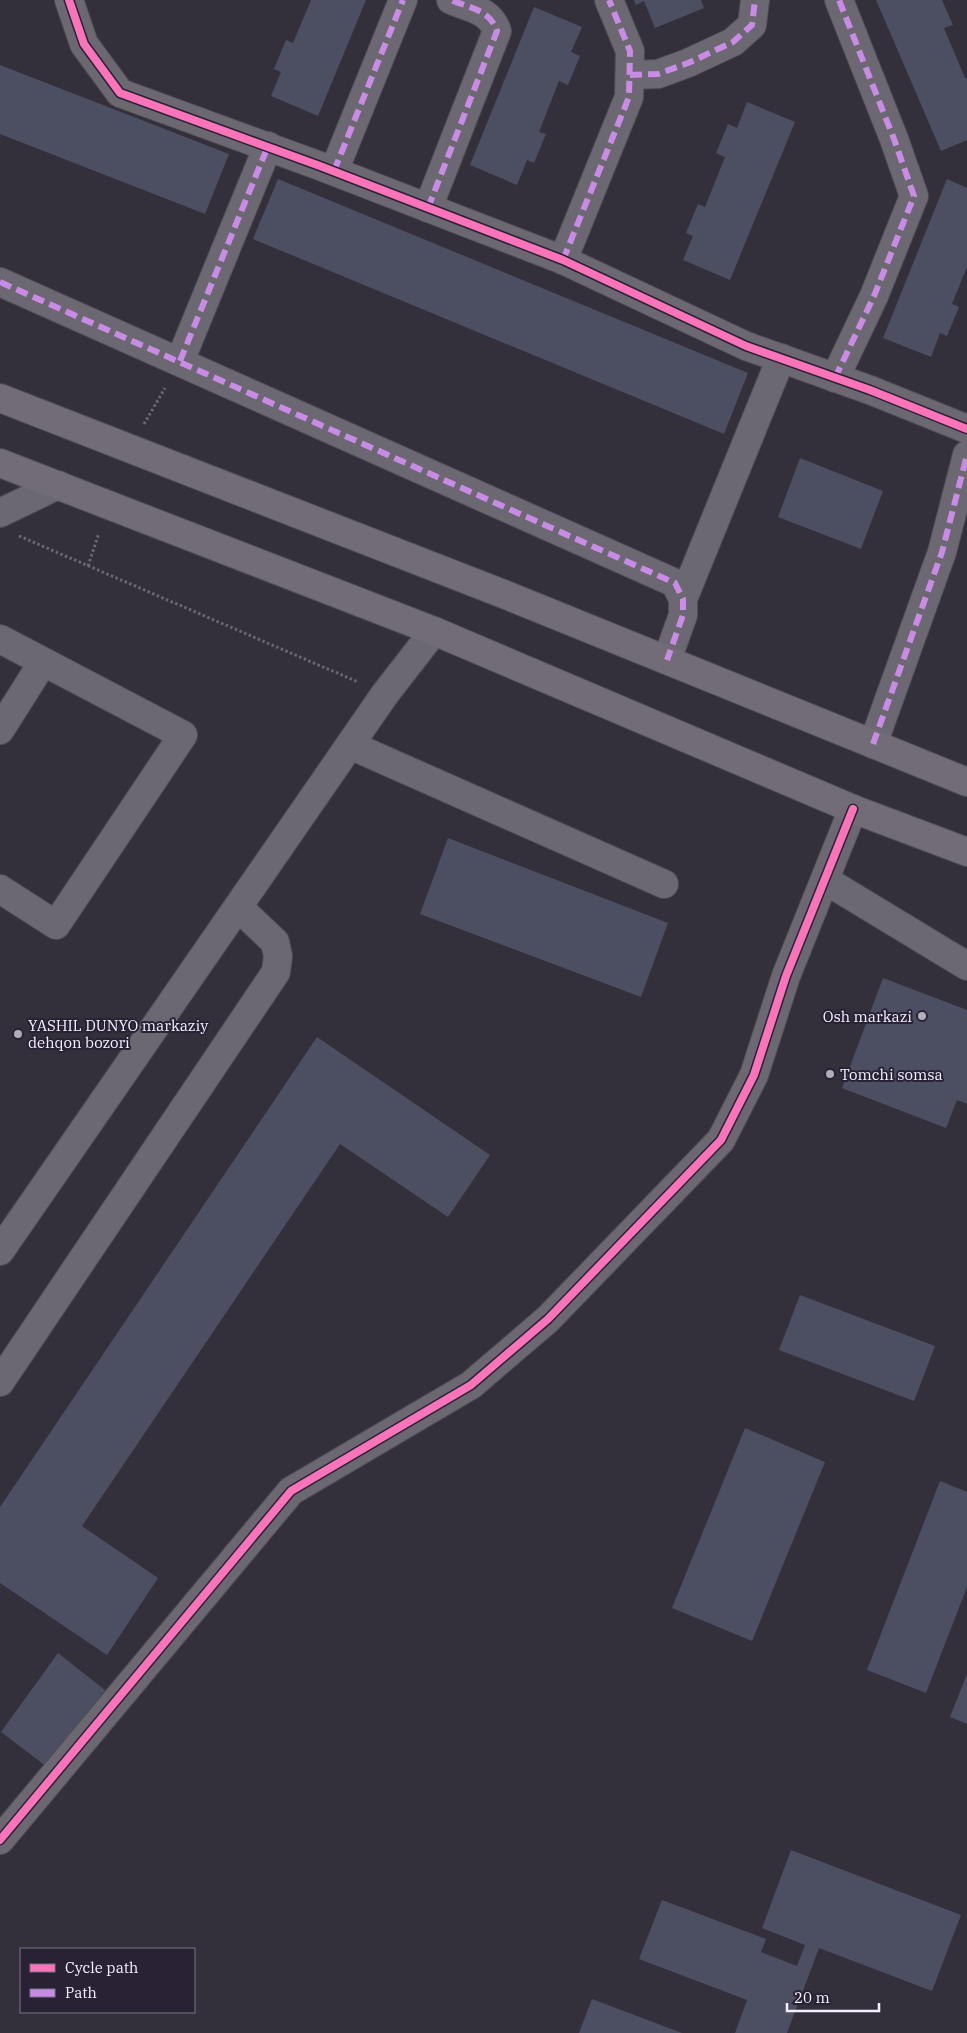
<svg xmlns="http://www.w3.org/2000/svg" width="967" height="2033" font-family="'IBM Plex Serif',serif">
	<style>
		.building { fill: #4c4e62 }
		.lines { fill: none; stroke-linecap: round; stroke-linejoin: round }
		.minor-casing { stroke: #504d56; stroke-width: 30 }
		.major-casing { stroke: #504d56; stroke-width: 30 }
		.path { stroke: #6a676f; stroke-width: 3; stroke-dasharray: 2.5 2.5; stroke-linecap: butt }
		.minor { stroke: #6c6872; stroke-width: 28 }
		.major { stroke: #716c75; stroke-width: 28 }
		.quiet { stroke: #ca8be6; stroke-width: 6; stroke-dasharray: 12 6; stroke-linecap: butt }
		.cycleway-casing { stroke: #292235; stroke-width: 11 }
		.cycleway { stroke: #fb73b8; stroke-width: 8 }
		.poi-dot { fill: #b1adb9; stroke: #292235; stroke-width: 2 }
		.labels { text-anchor: middle; dominant-baseline: central; stroke-width: 4; stroke-linejoin: round; paint-order: stroke }
		.poi-label { font-size: 15px; fill: #f4f0fd; stroke: #292235; text-anchor: start }
	</style>
	<rect width="100%" height="100%" fill="#34303b"/>
	<g class="building">
		<path d="M 311,0 L 366,0 L 318,116 L 271,96 L 281,72 L 274,69 L 286,40 L 293,43 Z"/>
		<path d="M 634,0 L 701,0 L 704,8 L 655,28 L 644,1 L 636,5 Z"/>
		<path d="M 876,0 L 942,0 L 953,25 L 944,28 L 965,78 L 967,78 L 967,140 L 941,151 Z"/>
		<path d="M 534,7 L 582,27 L 571,52 L 580,56 L 568,85 L 559,81 L 539,132 L 546,134 L 534,163 L 527,160 L 517,185 L 470,165 Z"/>
		<path d="M 0,65 L 229,154 L 205,214 L 0,134 Z"/>
		<path d="M 747,102 L 795,122 L 730,280 L 683,260 L 693,236 L 686,233 L 698,204 L 705,207 L 725,157 L 716,153 L 728,124 L 737,128 Z"/>
		<path d="M 278,179 L 748,373 L 724,434 L 253,239 Z"/>
		<path d="M 947,179 L 967,188 L 967,267 L 952,304 L 959,307 L 947,336 L 940,333 L 931,357 L 883,338 Z"/>
		<path d="M 800,458 L 883,491 L 861,549 L 778,517 Z"/>
		<path d="M 448,838 L 668,923 L 641,997 L 420,914 Z"/>
		<path d="M 883,978 L 967,1010 L 967,1104 L 957,1100 L 946,1128 L 842,1088 Z"/>
		<path d="M 317,1037 L 490,1155 L 448,1217 L 340,1144 L 82,1526 L 158,1578 L 107,1655 L 0,1583 L 0,1507 Z"/>
		<path d="M 800,1295 L 935,1346 L 914,1401 L 779,1350 Z"/>
		<path d="M 745,1428 L 825,1462 L 752,1641 L 672,1608 Z"/>
		<path d="M 940,1481 L 967,1492 L 967,1587 L 926,1693 L 867,1670 Z"/>
		<path d="M 58,1653 L 105,1690 L 47,1767 L 1,1732 Z"/>
		<path d="M 967,1674 L 967,1724 L 950,1717 Z"/>
		<path d="M 791,1850 L 961,1915 L 932,1991 L 819,1948 L 787,2033 L 735,2033 L 747,2000 L 639,1959 L 662,1900 L 766,1939 L 761,1952 L 797,1966 L 805,1945 L 762,1928 Z"/>
		<path d="M 592,1999 L 682,2033 L 579,2033 Z"/>
	</g>
	<g class="lines">
		<g class="minor-casing">
			<g id="minor">
				<path d="M 69,0 L 84,44 L 120,93 L 320,166 L 563,260 L 746,346 L 870,390 L 967,429"/>
				<path d="M 630,75 L 658,74 L 688,63 L 733,42 L 752,25 L 755,0"/>
				<path d="M 334,171 L 403,0"/>
				<path d="M 428,208 L 497,31 C 490,10 470,8 451,0"/>
				<path d="M 563,260 L 629,97 L 630,51 L 609,0"/>
				<path d="M 0,282 L 675,583 L 683,599 L 683,615 L 667,660"/>
				<path d="M 180,361 L 268,146"/>
				<path d="M 835,378 L 874,296 L 914,196 L 894,139 L 839,0"/>
				<path d="M 0,513 L 58,485"/>
				<path d="M 683,599 L 781,358"/>
				<path d="M 0,639 L 183,735 L 56,925 L 0,889"/>
				<path d="M 0,730 L 43,662"/>
				<path d="M 873,744 L 942,552 L 967,455"/>
				<path d="M 350,745 L 664,884"/>
				<path d="M 825,880 L 967,966"/>
				<path d="M 0,1251 L 385,694 L 434,631"/>
				<path d="M 0,1382 L 276,972 L 278,956 L 275,942 L 238,907"/>
				<path d="M 0,1840 L 291,1491 L 471,1385 L 548,1319 L 721,1140 L 754,1075 L 786,976 L 853,809"/>
			</g>
		</g>
		<g class="major-casing">
			<g id="major">
				<path d="M 0,398 L 506,595 L 967,782"/>
				<path d="M 0,463 L 434,631 L 853,809 L 967,852"/>
			</g>
		</g>
		<g class="path">
			<path d="M 144,424 L 165,388"/>
			<path d="M 19,536 L 358,682"/>
			<path d="M 88,566 L 99,533"/>
		</g>
		<use href="#minor" class="minor"/>
		<use href="#major" class="major"/>
		<g class="quiet">
			<path d="M 630,75 L 658,74 L 688,63 L 733,42 L 752,25 L 755,0"/>
			<path d="M 334,171 L 403,0"/>
			<path d="M 428,208 L 497,31 C 490,10 470,8 451,0"/>
			<path d="M 563,260 L 629,97 L 630,51 L 609,0"/>
			<path d="M 0,282 L 675,583 L 683,599 L 683,615 L 667,660"/>
			<path d="M 180,361 L 268,146"/>
			<path d="M 835,378 L 874,296 L 914,196 L 894,139 L 839,0"/>
			<path d="M 873,744 L 942,552 L 967,455"/>
		</g>
		<g class="cycleway-casing">
			<g id="cycleway">
				<path d="M 69,0 L 84,44 L 120,93 L 320,166 L 563,260 L 746,346 L 870,390 L 967,429"/>
				<path d="M 0,1840 L 291,1491 L 471,1385 L 548,1319 L 721,1140 L 754,1075 L 786,976 L 853,809"/>
			</g>
		</g>
		<use href="#cycleway" class="cycleway"/>
	</g>
	<g class="poi-dot">
		<circle cx="922" cy="1016" r="5"/>
		<circle cx="18" cy="1034" r="5"/>
		<circle cx="830" cy="1074" r="5"/>
	</g>
	<g class="labels">
		<g class="poi-label">
			<text x="912" y="1016" text-anchor="end">Osh markazi</text>
			<text x="28" y="1025">YASHIL DUNYO markaziy<tspan x="28" dy="17">dehqon bozori</tspan></text>
			<text x="840" y="1074">Tomchi somsa</text>
		</g>
	</g>
	<rect x="20" y="1948" width="175" height="65" fill="#292235" stroke="#7a7485"/>
	<rect x="30" y="1964" width="25" height="8" fill="#fb73b8" stroke="#7a7485"/>
	<text x="65" y="1973" font-size="15" fill="#f4f0fd">Cycle path</text>
	<rect x="30" y="1989" width="25" height="8" fill="#ca8be6" stroke="#7a7485"/>
	<text x="65" y="1998" font-size="15" fill="#f4f0fd">Path</text>
	<path d="M787 2003v8h92v-8" fill="none" stroke="#f4f0fd" stroke-width="2.5"/>
	<text x="794" y="2003" font-size="15" fill="#f4f0fd" stroke="#292235" stroke-width="4" paint-order="stroke">20 m</text>
</svg>
